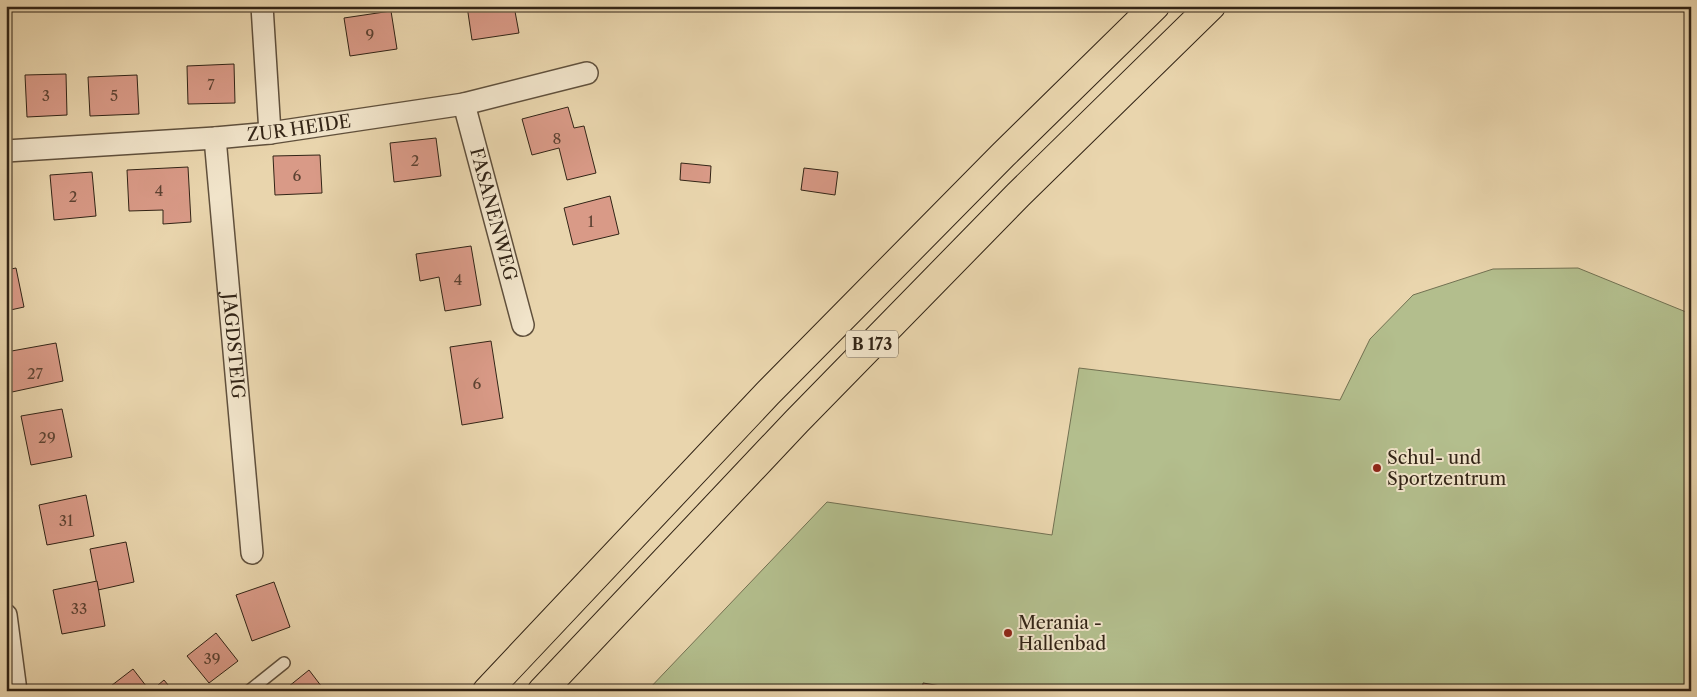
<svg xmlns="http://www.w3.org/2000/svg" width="1697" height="697" font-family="'Libre Caslon Text',serif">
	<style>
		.green { fill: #b3be8d; stroke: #727152 }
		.building { fill: #d99a87; stroke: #322416 }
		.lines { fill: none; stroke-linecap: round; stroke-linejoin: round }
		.lane-casing { stroke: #60503c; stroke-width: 14 }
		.street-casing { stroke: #60503c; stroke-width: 24 }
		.highway-casing { stroke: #322416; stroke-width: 30 }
		.lane { stroke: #f1e4ca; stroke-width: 11 }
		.street { stroke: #f1e4ca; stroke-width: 21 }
		.highway { stroke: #e9d5ad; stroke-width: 28 }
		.poi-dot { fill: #8f2418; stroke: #f1e4ca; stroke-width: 2 }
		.labels { text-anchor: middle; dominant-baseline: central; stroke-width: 4; stroke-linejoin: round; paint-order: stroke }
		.number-label { font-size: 15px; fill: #5c4232 }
		.shield { fill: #f1e4ca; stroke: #6b5e4c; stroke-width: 1 }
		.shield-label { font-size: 16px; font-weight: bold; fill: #322416 }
		.street-label { font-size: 18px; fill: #322416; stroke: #f1e4ca }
		.poi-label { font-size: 18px; fill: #322416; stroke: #f1e4ca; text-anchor: start }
	</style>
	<rect width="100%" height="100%" fill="#e9d5ad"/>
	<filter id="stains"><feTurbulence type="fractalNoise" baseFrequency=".004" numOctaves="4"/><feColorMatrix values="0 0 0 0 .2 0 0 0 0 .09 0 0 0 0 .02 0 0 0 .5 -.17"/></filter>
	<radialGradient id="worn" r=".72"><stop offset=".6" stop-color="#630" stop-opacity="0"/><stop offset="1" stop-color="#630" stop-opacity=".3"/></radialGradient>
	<path class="green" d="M 1578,268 L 1691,314 L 1691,691 L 647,691 L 827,502 L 1052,535 L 1079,368 L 1340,400 L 1370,339 L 1413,295 L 1493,269 Z"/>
	<g class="building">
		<path d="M 467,6 L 514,6 L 519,33 L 472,40 Z"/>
		<path d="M 391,11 L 397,49 L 350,56 L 344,18 Z"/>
		<path d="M 234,64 L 235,103 L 188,104 L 187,66 Z"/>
		<path d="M 66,74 L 67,115 L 27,117 L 25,75 Z"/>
		<path d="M 137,75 L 139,114 L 90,116 L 88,77 Z"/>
		<path d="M 568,107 L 574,128 L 584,126 L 596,173 L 567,180 L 559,148 L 532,155 L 522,119 Z"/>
		<path d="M 436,138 L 441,176 L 394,182 L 390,143 Z"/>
		<path d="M 320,155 L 322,193 L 275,195 L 273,156 Z"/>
		<path d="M 681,163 L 711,166 L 710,183 L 680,180 Z"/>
		<path d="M 188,167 L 191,222 L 163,224 L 163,210 L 129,211 L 127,170 Z"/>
		<path d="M 804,168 L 838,172 L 835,195 L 801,190 Z"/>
		<path d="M 92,172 L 96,216 L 54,220 L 50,175 Z"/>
		<path d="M 610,196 L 619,234 L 573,245 L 564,208 Z"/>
		<path d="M 471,246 L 481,305 L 445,311 L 439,277 L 420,281 L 416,254 Z"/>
		<path d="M 16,268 L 24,307 L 6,311 L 6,270 Z"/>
		<path d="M 491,341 L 503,418 L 462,425 L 450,347 Z"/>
		<path d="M 56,343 L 63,381 L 12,392 L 6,364 L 6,352 Z"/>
		<path d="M 62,409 L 72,457 L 31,465 L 21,416 Z"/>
		<path d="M 86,495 L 94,536 L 47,545 L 39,505 Z"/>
		<path d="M 126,542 L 134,582 L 98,590 L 90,549 Z"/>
		<path d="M 97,581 L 105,626 L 62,634 L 53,590 Z"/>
		<path d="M 274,582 L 290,627 L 252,641 L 236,595 Z"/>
		<path d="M 216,633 L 238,661 L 209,683 L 187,656 Z"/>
		<path d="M 133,669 L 150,691 L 108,691 L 107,689 Z"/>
		<path d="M 309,670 L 325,691 L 283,691 Z"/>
		<path d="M 164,680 L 173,691 L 151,691 Z"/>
		<path d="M 923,683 L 971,691 L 922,691 Z"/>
	</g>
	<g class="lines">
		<g class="lane-casing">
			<path id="lane" d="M 249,691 L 284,663"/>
		</g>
		<g class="street-casing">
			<g id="street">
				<path d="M 262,6 L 270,133"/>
				<path id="s1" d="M 464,104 L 523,325"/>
				<path id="s2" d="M 215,138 L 252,553"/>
				<path id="s3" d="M 6,151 L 215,138 L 270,133 L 464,104 L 587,73"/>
				<path d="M 6,615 L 16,691"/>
			</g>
		</g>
		<g class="highway-casing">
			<g id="highway">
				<path d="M 487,691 L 768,393 L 1003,155 L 1155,6"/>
				<path d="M 542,691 L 797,421 L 1018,195 L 1211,6"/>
			</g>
		</g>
		<use href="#lane" class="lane"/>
		<use href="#street" class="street"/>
		<use href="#highway" class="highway"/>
	</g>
	<g class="poi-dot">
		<circle cx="1377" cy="468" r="5"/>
		<circle cx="1008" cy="633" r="5"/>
	</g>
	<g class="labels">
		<g class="number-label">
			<text x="370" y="34">9</text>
			<text x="211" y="84">7</text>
			<text x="46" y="95">3</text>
			<text x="114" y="95">5</text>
			<text x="557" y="138">8</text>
			<text x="415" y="160">2</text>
			<text x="297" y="175">6</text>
			<text x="159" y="190">4</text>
			<text x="73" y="196">2</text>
			<text x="591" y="221">1</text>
			<text x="458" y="279">4</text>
			<text x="35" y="373">27</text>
			<text x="477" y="383">6</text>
			<text x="47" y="437">29</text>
			<text x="66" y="520">31</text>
			<text x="79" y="608">33</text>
			<text x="212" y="658">39</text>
		</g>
		<rect class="shield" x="846" y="330.5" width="52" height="27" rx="4"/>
		<g class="shield-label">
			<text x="872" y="344">B 173</text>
		</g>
		<g class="street-label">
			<text stroke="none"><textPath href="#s3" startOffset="294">ZUR HEIDE</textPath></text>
			<text stroke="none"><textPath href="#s1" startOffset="114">FASANENWEG</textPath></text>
			<text stroke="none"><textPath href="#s2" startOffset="209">JAGDSTEIG</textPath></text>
		</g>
		<g class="poi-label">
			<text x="1387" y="458">Schul- und<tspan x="1387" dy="21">Sportzentrum</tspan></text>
			<text x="1018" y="623">Merania -<tspan x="1018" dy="21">Hallenbad</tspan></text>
		</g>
	</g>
	<rect width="1697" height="697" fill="none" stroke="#e9d5ad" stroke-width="25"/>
	<rect x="8" y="8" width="1682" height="682" fill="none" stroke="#322416" stroke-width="2.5"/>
	<rect x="12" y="12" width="1672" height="672" fill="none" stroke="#322416"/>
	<rect width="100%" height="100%" filter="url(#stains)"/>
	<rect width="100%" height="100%" fill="url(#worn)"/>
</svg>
